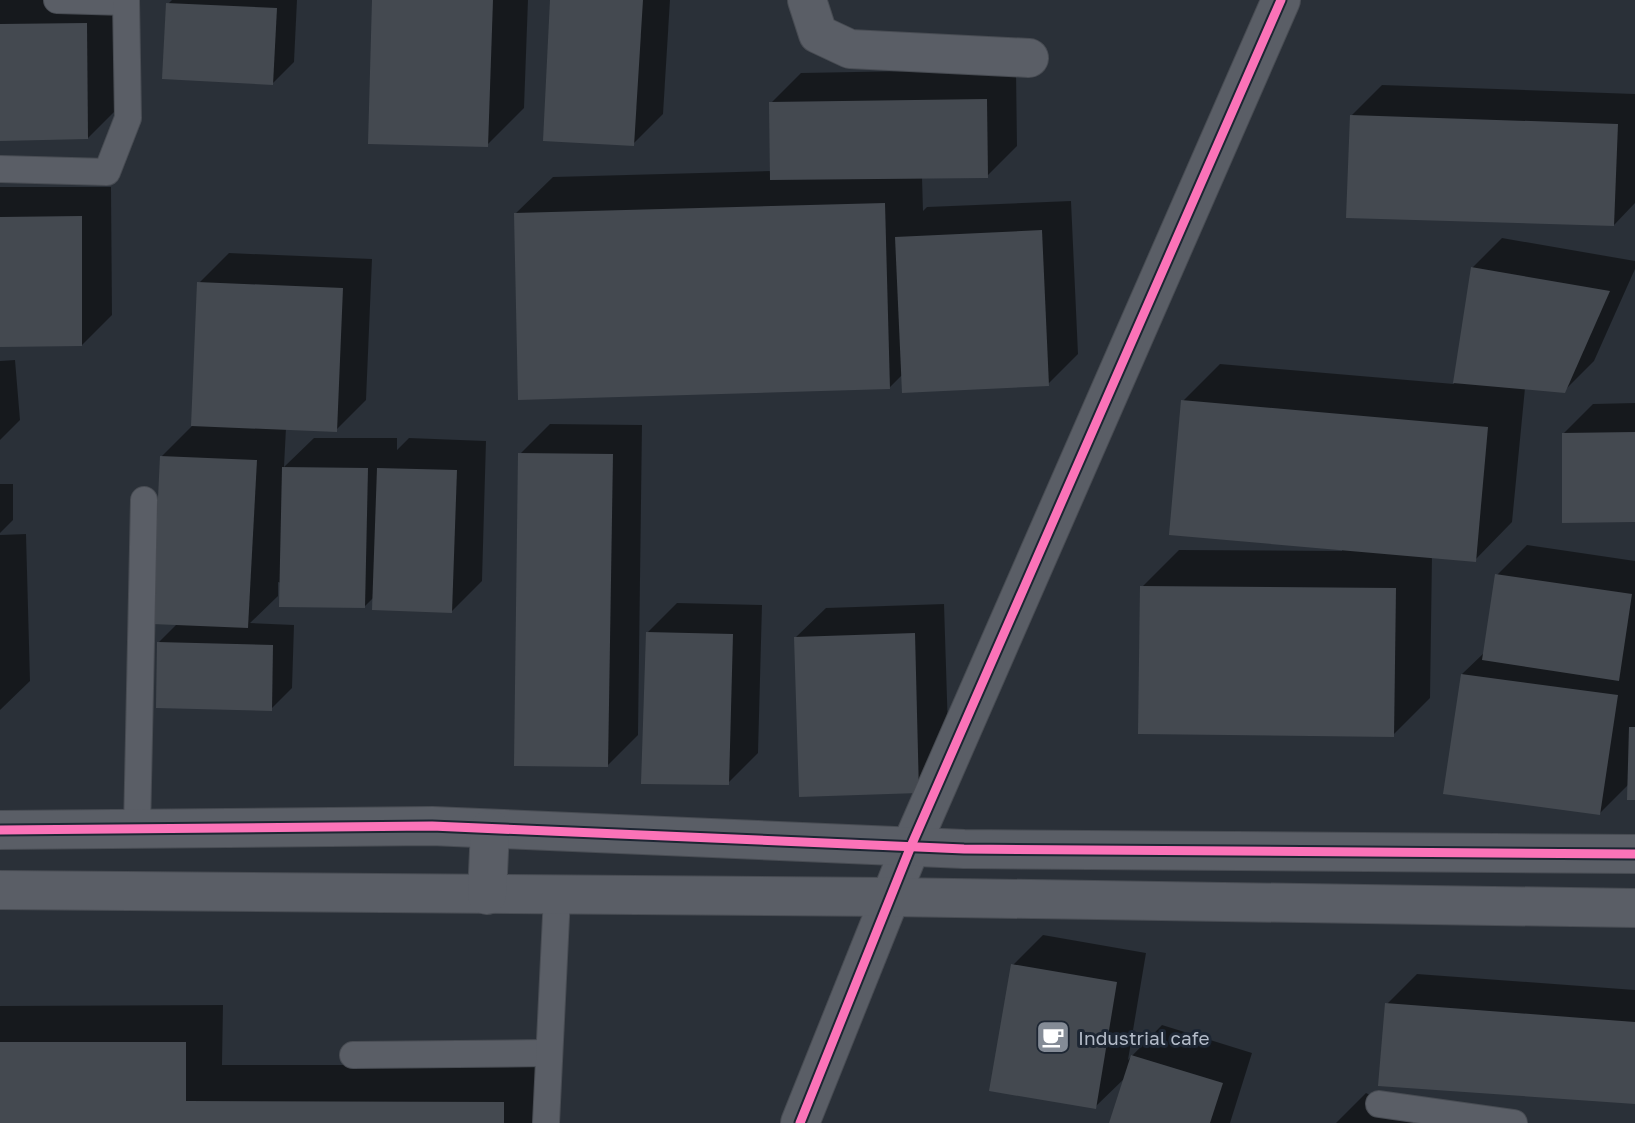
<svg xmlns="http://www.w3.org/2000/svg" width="1635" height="1123" font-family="'Golos Text',sans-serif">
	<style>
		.shadow { fill: #0007 }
		.building { fill: #444950 }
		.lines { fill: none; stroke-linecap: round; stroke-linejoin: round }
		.service-casing { stroke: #484c53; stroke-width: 28 }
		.minor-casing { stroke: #484c53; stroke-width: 40 }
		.tertiary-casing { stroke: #484c53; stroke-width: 40 }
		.service { stroke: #5a5e66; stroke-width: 26 }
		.minor { stroke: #5a5e66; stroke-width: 38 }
		.tertiary { stroke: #5a5e66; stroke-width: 38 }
		.cycleway-casing { stroke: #1d2633; stroke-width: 13 }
		.cycleway { stroke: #fb73b8; stroke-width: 9 }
		.labels { text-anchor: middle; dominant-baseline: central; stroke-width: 6; stroke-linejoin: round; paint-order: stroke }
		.poi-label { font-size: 19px; fill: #b4bcc9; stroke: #1d2633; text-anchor: start }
	</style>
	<rect width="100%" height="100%" fill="#2a3038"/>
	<g class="shadow">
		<path d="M 0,0 L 116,0 L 118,108 L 88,138 L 0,139 Z"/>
		<path d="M 172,0 L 297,0 L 294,62 L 273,83 L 168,4 Z"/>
		<path d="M 374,0 L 528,0 L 524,108 L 487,145 Z"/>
		<path d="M 552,0 L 670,0 L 663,114 L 633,144 Z"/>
		<path d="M 1016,69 L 1017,146 L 987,176 L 922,177 L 923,211 L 927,207 L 1071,201 L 1078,354 L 1048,384 L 903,374 L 889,388 L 515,214 L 553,177 L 771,171 L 771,103 L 801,73 Z"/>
		<path d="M 1382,85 L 1635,94 L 1635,203 L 1614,225 L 1352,115 Z"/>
		<path d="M 0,187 L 111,187 L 112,315 L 82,345 L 0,345 Z"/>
		<path d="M 1502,238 L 1635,261 L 1635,269 L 1594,361 L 1564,391 L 1525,388 L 1512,522 L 1475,560 L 1432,556 L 1430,698 L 1393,735 L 1142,587 L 1179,550 L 1342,551 L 1342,548 L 1183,401 L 1220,364 L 1454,384 L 1472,268 Z"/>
		<path d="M 229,253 L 372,259 L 366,400 L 336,430 L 286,428 L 284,467 L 314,438 L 397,438 L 397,450 L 409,438 L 486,441 L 482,581 L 452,611 L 375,596 L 365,606 L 278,582 L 278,596 L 250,623 L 294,625 L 292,688 L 271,709 L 159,642 L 178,623 L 162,456 L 192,426 L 199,283 Z"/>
		<path d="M 15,360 L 20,420 L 0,440 L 0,361 Z"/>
		<path d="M 1635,403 L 1635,520 L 1563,434 L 1593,404 Z"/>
		<path d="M 550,424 L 642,425 L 638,735 L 608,765 L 520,454 Z"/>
		<path d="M 0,484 L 13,484 L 13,520 L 0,533 Z"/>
		<path d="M 26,534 L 30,681 L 0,710 L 0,535 Z"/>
		<path d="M 1527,545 L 1635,561 L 1635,799 L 1629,784 L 1599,814 L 1462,674 L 1485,652 L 1497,575 Z"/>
		<path d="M 677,603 L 762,605 L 758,753 L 728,783 L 647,633 Z"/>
		<path d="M 944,604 L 949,761 L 919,791 L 795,638 L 826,608 Z"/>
		<path d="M 1043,935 L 1146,953 L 1128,1060 L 1162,1025 L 1252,1053 L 1230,1123 L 1111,1123 L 1126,1077 L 1095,1107 L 1013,965 Z"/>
		<path d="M 1417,974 L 1635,990 L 1635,1103 L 1387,1004 Z"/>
		<path d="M 223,1005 L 222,1065 L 541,1065 L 540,1123 L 0,1123 L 0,1006 Z"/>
		<path d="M 1366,1093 L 1426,1123 L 1336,1123 Z"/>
	</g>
	<g class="building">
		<path d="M 372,0 L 493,0 L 488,147 L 368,144 Z"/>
		<path d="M 550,0 L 643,0 L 634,146 L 543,141 Z"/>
		<path d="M 166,3 L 277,8 L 273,85 L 162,79 Z"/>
		<path d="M 87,23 L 88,139 L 0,141 L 0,24 Z"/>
		<path d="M 987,99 L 988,178 L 770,180 L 769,102 Z"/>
		<path d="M 1350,115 L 1618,124 L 1614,226 L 1346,218 Z"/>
		<path d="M 885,203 L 890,389 L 518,400 L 514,213 Z"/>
		<path d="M 82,216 L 82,346 L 0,347 L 0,217 Z"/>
		<path d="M 1042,230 L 1049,386 L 902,393 L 895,237 Z"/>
		<path d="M 1471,267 L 1610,291 L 1565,393 L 1453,383 Z"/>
		<path d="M 197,282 L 343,288 L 337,432 L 191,426 Z"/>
		<path d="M 1181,400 L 1488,427 L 1476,562 L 1169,535 Z"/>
		<path d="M 1635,432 L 1635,522 L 1562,523 L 1562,433 Z"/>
		<path d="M 518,453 L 613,454 L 608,767 L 514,766 Z"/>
		<path d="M 160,456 L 257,460 L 248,628 L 152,624 Z"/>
		<path d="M 282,467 L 368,468 L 365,608 L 279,607 Z"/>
		<path d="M 377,468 L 457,470 L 452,613 L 372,610 Z"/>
		<path d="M 1495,574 L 1632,594 L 1619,681 L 1482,660 Z"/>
		<path d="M 1140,586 L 1396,588 L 1394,737 L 1138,734 Z"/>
		<path d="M 646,632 L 733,634 L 729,785 L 641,784 Z"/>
		<path d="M 915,633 L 919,793 L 799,797 L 794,637 Z"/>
		<path d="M 157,642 L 273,645 L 272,711 L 156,708 Z"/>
		<path d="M 1461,674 L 1618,695 L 1600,815 L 1443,794 Z"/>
		<path d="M 1629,727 L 1635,727 L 1635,800 L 1627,800 Z"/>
		<path d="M 1011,964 L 1117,982 L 1096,1109 L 989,1091 Z"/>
		<path d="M 1385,1003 L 1635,1022 L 1635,1104 L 1378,1086 Z"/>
		<path d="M 0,1042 L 186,1042 L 186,1101 L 504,1102 L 504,1123 L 0,1123 Z"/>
		<path d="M 1131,1055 L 1223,1083 L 1210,1123 L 1109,1123 Z"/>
	</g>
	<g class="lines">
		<g class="service-casing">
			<g id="service">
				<path d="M 57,0 L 126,2"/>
				<path d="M 0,169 L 107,172 L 128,118 L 126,0"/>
				<path d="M 137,830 L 144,500"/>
				<path d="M 353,1055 L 548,1053"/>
				<path d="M 1379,1104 L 1514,1123"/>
				<path d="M 546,1123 L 557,896"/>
			</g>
		</g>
		<g class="minor-casing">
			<g id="minor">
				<path d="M 807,0 L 818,34 L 850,49 L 1029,58"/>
				<path d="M 800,1123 L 911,846 L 1281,0"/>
			</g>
		</g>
		<g class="tertiary-casing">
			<g id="tertiary">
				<path d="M 0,830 L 432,826 L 964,849 L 1635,854"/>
				<path d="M 0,890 L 891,897 L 1635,908"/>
				<path d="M 487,895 L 490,829"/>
			</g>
		</g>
		<use href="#service" class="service"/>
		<use href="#minor" class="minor"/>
		<use href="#tertiary" class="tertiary"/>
		<g class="cycleway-casing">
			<g id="cycleway">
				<path d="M 0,830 L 432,826 L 964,849 L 1635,854"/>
				<path d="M 800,1123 L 911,846 L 1281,0"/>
			</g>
		</g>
		<use href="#cycleway" class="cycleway"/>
	</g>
	<defs>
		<g id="cafe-square" transform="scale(1.75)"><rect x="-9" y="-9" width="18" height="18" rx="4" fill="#848b96" stroke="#1d2633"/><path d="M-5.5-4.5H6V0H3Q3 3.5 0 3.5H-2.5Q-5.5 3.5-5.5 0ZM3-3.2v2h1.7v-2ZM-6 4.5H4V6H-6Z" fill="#fff"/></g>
	</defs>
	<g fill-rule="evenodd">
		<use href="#cafe-square" x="1053" y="1037"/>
	</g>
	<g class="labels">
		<g class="poi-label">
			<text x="1078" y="1037">Industrial cafe</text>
		</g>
	</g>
</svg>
